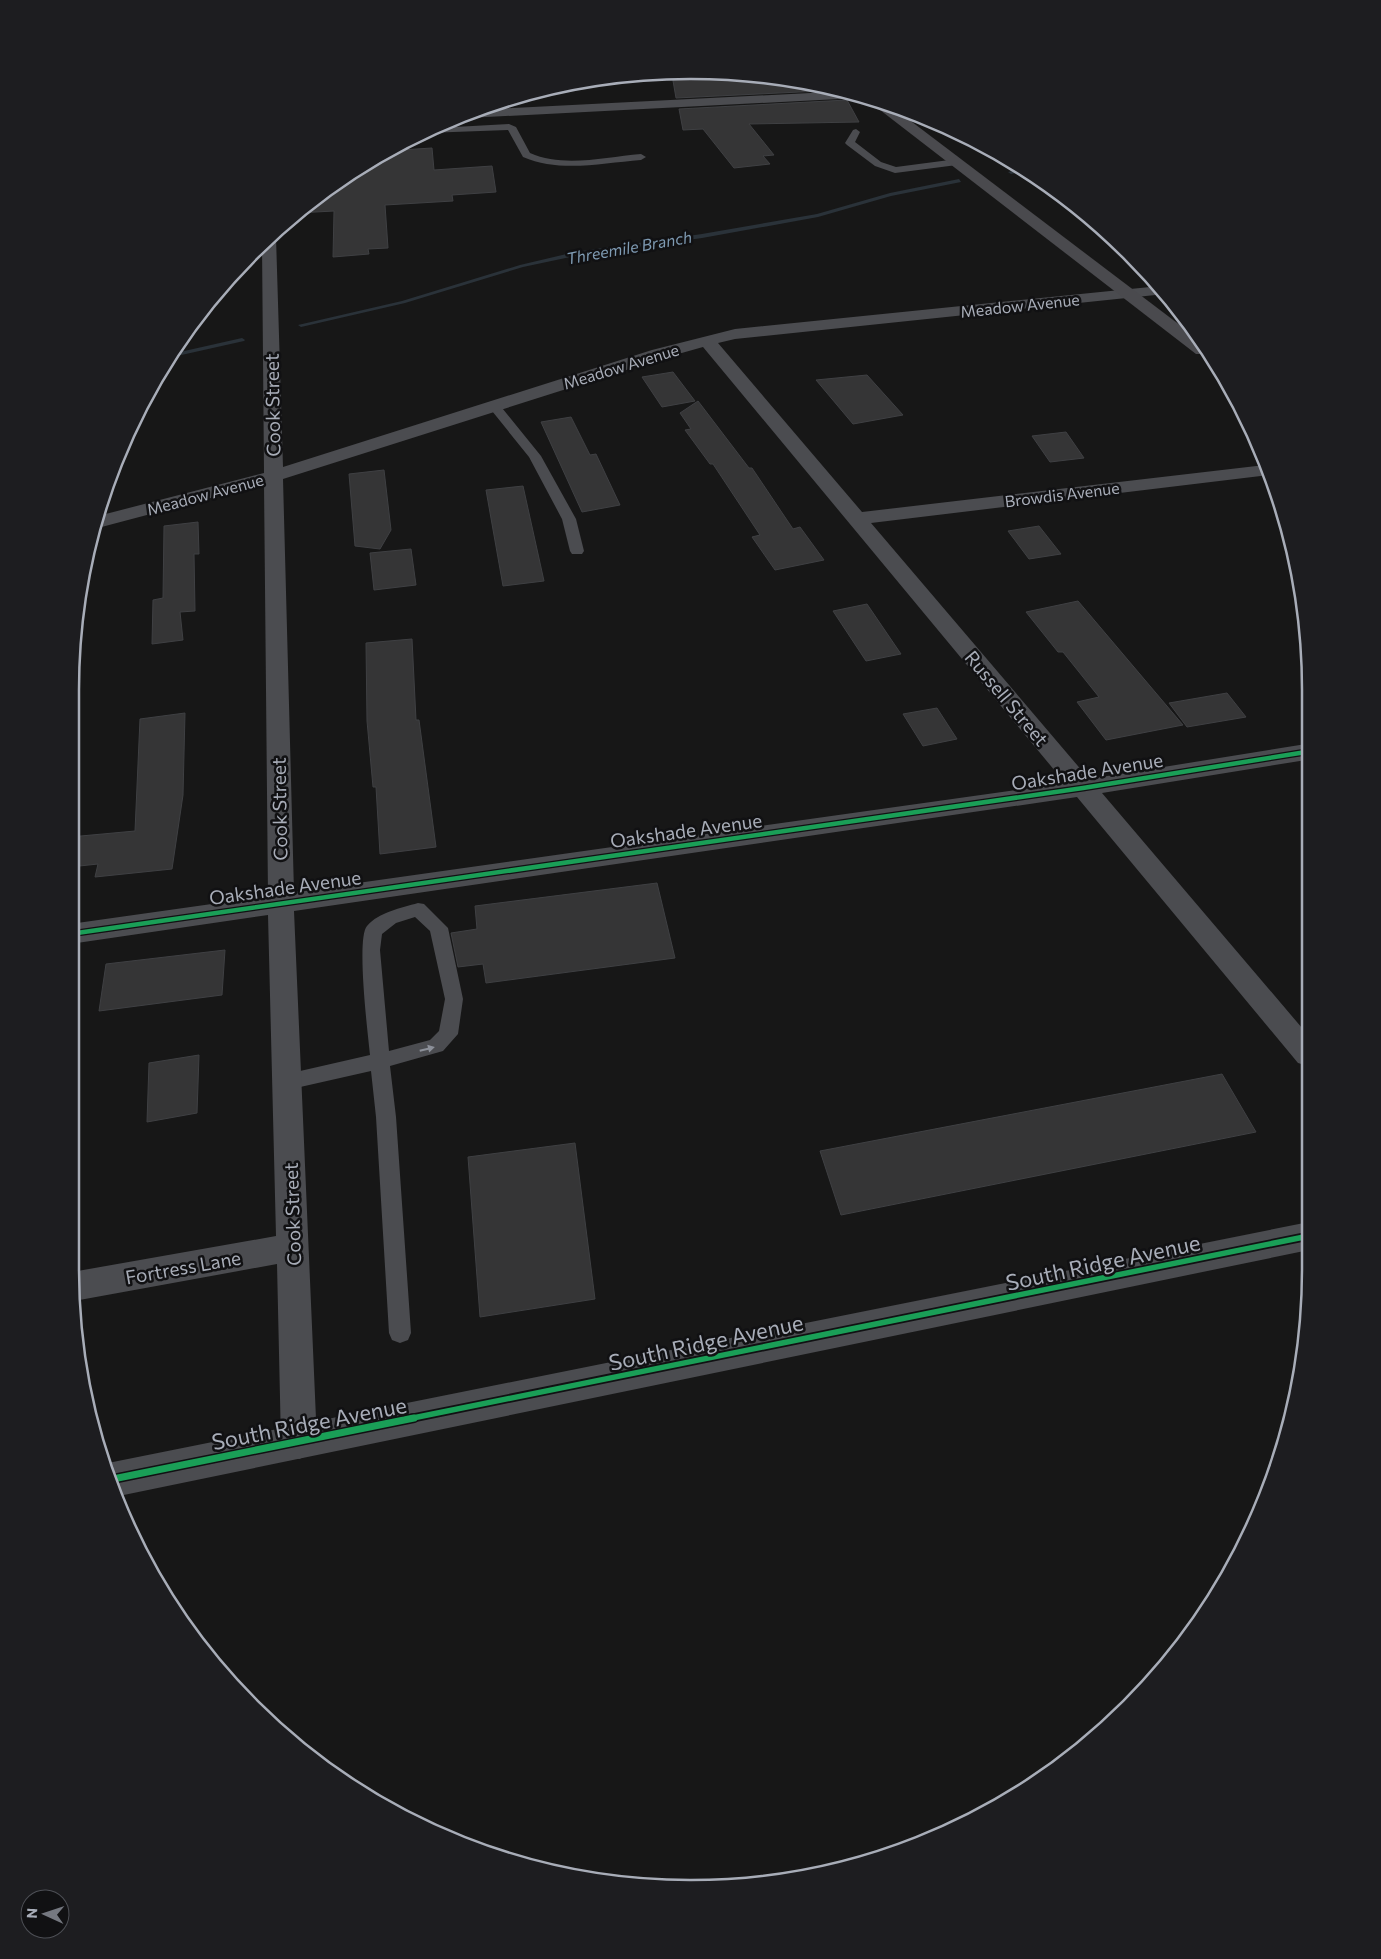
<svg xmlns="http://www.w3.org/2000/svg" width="1381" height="1959" font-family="Commissioner,sans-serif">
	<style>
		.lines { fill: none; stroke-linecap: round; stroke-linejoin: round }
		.stream { fill: #2a3239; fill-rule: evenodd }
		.building { fill: #353536; stroke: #3f4043 }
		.service { fill: #4b4c50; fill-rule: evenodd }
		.minor { fill: #4b4c50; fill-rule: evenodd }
		.tertiary { fill: #4b4c50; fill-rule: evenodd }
		.secondary { fill: #4a4a4e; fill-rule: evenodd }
		.cycleway-far2-casing { stroke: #111113; stroke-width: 7 }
		.cycleway-far1-casing { stroke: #111113; stroke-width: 9 }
		.cycleway-casing { stroke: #111113; stroke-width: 10 }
		.cycleway-far2 { stroke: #1a9f57; stroke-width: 4.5 }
		.cycleway-far1 { stroke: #1a9f57; stroke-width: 5.5 }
		.cycleway { stroke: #1a9f57; stroke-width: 7 }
		.oneway { fill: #8c9099 }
		.labels { text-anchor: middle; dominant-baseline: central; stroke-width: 5; stroke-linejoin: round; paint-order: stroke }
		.far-water-label { font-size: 16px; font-style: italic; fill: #7f9bb3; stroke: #111113 }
		.far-street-label { font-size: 16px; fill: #a8adb8; stroke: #111113 }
		.street-label { font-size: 19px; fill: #a8adb8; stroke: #111113 }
		.near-street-label { font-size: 22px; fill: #a8adb8; stroke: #111113 }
		.rim { fill: none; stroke: #a8adb8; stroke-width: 2.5 }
	</style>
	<rect width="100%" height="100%" fill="#171717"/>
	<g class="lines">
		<g class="stream">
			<path d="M 1021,169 L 1025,171 L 1011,174 L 1008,172 Z"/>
			<path d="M 959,179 L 961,182 L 891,196 L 818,217 L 702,238 L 575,256 L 523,267 L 405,303 L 301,327 L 298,325 L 402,301 L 520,265 L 575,252 L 702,234 L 817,214 L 890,193 Z"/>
			<path d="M 242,338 L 245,340 L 244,341 L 168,358 L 171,354 Z"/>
		</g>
	</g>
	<g class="building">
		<path d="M 731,71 L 763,77 L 841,90 L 676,98 L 672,75 Z"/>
		<path d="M 847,100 L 859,122 L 749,124 L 774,155 L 763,156 L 770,164 L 734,168 L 703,129 L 683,130 L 679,109 Z"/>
		<path d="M 432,148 L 434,170 L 492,166 L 496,192 L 452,195 L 453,201 L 385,205 L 388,248 L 368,249 L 369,254 L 333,257 L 334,211 L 297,213 L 380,153 L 385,151 Z"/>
		<path d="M 673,372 L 695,401 L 662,407 L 642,377 Z"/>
		<path d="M 867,375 L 903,415 L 853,424 L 816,380 Z"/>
		<path d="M 698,401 L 749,468 L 752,468 L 793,529 L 800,527 L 824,560 L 775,570 L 752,537 L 760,535 L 713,464 L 710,464 L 685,430 L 691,429 L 680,413 Z"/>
		<path d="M 571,417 L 590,455 L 596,454 L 620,505 L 582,512 L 541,422 Z"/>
		<path d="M 1066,432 L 1084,458 L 1050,462 L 1032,436 Z"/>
		<path d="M 384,470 L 391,530 L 380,549 L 355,546 L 349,474 Z"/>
		<path d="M 523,486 L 544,581 L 503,586 L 486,490 Z"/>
		<path d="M 198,522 L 199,554 L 194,554 L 195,611 L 180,612 L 183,640 L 152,644 L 153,600 L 163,598 L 164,526 Z"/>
		<path d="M 1039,526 L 1061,554 L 1029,559 L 1008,531 Z"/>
		<path d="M 411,549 L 416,585 L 374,590 L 370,553 Z"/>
		<path d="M 1078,601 L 1183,725 L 1106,740 L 1077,702 L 1099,697 L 1063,652 L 1058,652 L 1026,612 Z"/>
		<path d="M 867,604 L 901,654 L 866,661 L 833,611 Z"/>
		<path d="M 412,639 L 416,720 L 419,720 L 436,847 L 380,854 L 376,787 L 373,787 L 367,721 L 366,643 Z"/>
		<path d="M 1227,693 L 1246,717 L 1187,727 L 1169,703 Z"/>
		<path d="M 937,708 L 957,739 L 923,746 L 903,714 Z"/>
		<path d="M 185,713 L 183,795 L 172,869 L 95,877 L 98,864 L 70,867 L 70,837 L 135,831 L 140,719 Z"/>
		<path d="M 657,883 L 675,958 L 486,983 L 483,964 L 458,967 L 451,933 L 477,929 L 475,906 Z"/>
		<path d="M 225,950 L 222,995 L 99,1011 L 106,964 Z"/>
		<path d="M 199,1055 L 197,1113 L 147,1122 L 149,1063 Z"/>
		<path d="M 1222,1074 L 1256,1132 L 841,1215 L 820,1151 Z"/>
		<path d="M 575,1143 L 595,1299 L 480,1317 L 468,1157 Z"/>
	</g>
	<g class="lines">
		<g class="service">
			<path d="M 509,124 L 516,127 L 530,153 C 564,168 605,157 641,154 L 646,157 L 641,160 C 602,163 560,173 523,157 L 508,130 L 426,133 L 436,128 Z"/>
			<path d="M 856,129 L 860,132 L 855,142 L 881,162 L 896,167 L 957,159 L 962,162 L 957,165 L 895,173 L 875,166 L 847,145 L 845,143 L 853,130 Z"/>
			<path d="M 494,402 L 498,403 L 541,456 L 576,519 L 584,551 L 582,554 L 572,554 L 570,551 L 562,519 L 529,457 L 488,406 Z"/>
			<path d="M 418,903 L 424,904 L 448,928 L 463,999 L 458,1034 L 443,1051 L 390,1066 L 396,1117 L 411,1333 L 408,1340 L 400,1343 L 392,1340 L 389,1333 L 376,1117 L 371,1071 L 287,1090 L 280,1088 L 277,1082 L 280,1076 L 287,1074 L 370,1055 C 368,1035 356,938 367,926 C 379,912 401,908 418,903 ZM 415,917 L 430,931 L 445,999 L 439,1031 L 430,1040 L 389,1051 L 380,950 L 382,934 L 396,923 Z"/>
		</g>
		<g class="minor">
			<path d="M 849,91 L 863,96 L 858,98 L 467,118 L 462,116 L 476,110 Z"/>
			<path d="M 910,113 L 923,118 L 900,123 L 894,119 L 895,116 Z"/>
			<path d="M 273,233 L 276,237 L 283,467 L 652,350 L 735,329 L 1160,286 L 1165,294 L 735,339 L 718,343 L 862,512 L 1265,465 L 1269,475 L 871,523 L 1089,779 L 1306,744 L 1306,760 L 1102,793 L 1308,1035 L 1308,1066 L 1298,1063 L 1077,797 L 294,911 L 317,1442 L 311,1454 L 299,1459 L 287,1454 L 281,1442 L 277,1264 L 74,1301 L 72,1272 L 276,1236 L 268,915 L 70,944 L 70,924 L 268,896 L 264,484 L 94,529 L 98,516 L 264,473 L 262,245 ZM 703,347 L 1065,783 L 294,892 L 283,479 L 664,358 Z"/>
		</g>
		<path class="tertiary" d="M 1309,1222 L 1309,1250 L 114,1497 L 103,1464 Z"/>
		<path class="secondary" d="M 870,98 L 891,106 L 1193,335 L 1206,354 L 1196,354 L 871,103 Z"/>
		<g class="cycleway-far2-casing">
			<path id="cycleway-far2" d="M 70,934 L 1083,788 L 1306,752"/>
		</g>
		<g class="cycleway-far1-casing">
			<path id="cycleway-far1" d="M 408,1419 L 1309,1236"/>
		</g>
		<g class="cycleway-casing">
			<path id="cycleway" d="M 108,1480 L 414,1418"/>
		</g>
		<use href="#cycleway-far2" class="cycleway-far2"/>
		<use href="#cycleway-far1" class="cycleway-far1"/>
		<use href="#cycleway" class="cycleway"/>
	</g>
	<defs><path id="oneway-solid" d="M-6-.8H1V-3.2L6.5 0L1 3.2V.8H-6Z" transform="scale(1.25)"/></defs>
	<use class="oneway" href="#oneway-solid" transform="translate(427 1049) rotate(-14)"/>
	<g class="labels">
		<g class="far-water-label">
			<text transform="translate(629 247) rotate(-10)">Threemile Branch</text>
		</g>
		<g class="far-street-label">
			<text transform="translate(1020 305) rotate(-6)">Meadow Avenue</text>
			<text transform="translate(621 366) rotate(-17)">Meadow Avenue</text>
			<text transform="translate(205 494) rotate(-15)">Meadow Avenue</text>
			<text transform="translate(1062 494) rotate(-7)">Browdis Avenue</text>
		</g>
		<g class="street-label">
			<text transform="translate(272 405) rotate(-91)">Cook Street</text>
			<text transform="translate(1007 698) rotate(50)">Russell Street</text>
			<text transform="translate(1087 771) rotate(-9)">Oakshade Avenue</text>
			<text transform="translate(279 809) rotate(-91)">Cook Street</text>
			<text transform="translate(686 830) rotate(-8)">Oakshade Avenue</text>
			<text transform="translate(285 887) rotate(-8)">Oakshade Avenue</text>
			<text transform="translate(292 1214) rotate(-92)">Cook Street</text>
			<text transform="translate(183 1267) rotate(-10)">Fortress Lane</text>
		</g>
		<g class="near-street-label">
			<text transform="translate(1103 1262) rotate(-12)">South Ridge Avenue</text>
			<text transform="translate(706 1342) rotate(-12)">South Ridge Avenue</text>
			<text transform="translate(309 1423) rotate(-11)">South Ridge Avenue</text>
		</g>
	</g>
	<path d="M0 0H1381V1959H0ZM690 79H691A611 611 0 0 1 1302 690V1269A611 611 0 0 1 691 1880H690A611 611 0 0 1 79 1269V690A611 611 0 0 1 690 79Z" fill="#1d1d20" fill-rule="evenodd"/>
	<path class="rim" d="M690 79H691A611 611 0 0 1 1302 690V1269A611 611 0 0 1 691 1880H690A611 611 0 0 1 79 1269V690A611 611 0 0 1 690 79Z"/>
	<g transform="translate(45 1914) rotate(273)"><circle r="24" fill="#111113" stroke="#4d4f55"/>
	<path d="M0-4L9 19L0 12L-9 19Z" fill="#757880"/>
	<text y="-8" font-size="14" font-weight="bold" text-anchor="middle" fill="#a8adb8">N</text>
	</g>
</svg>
